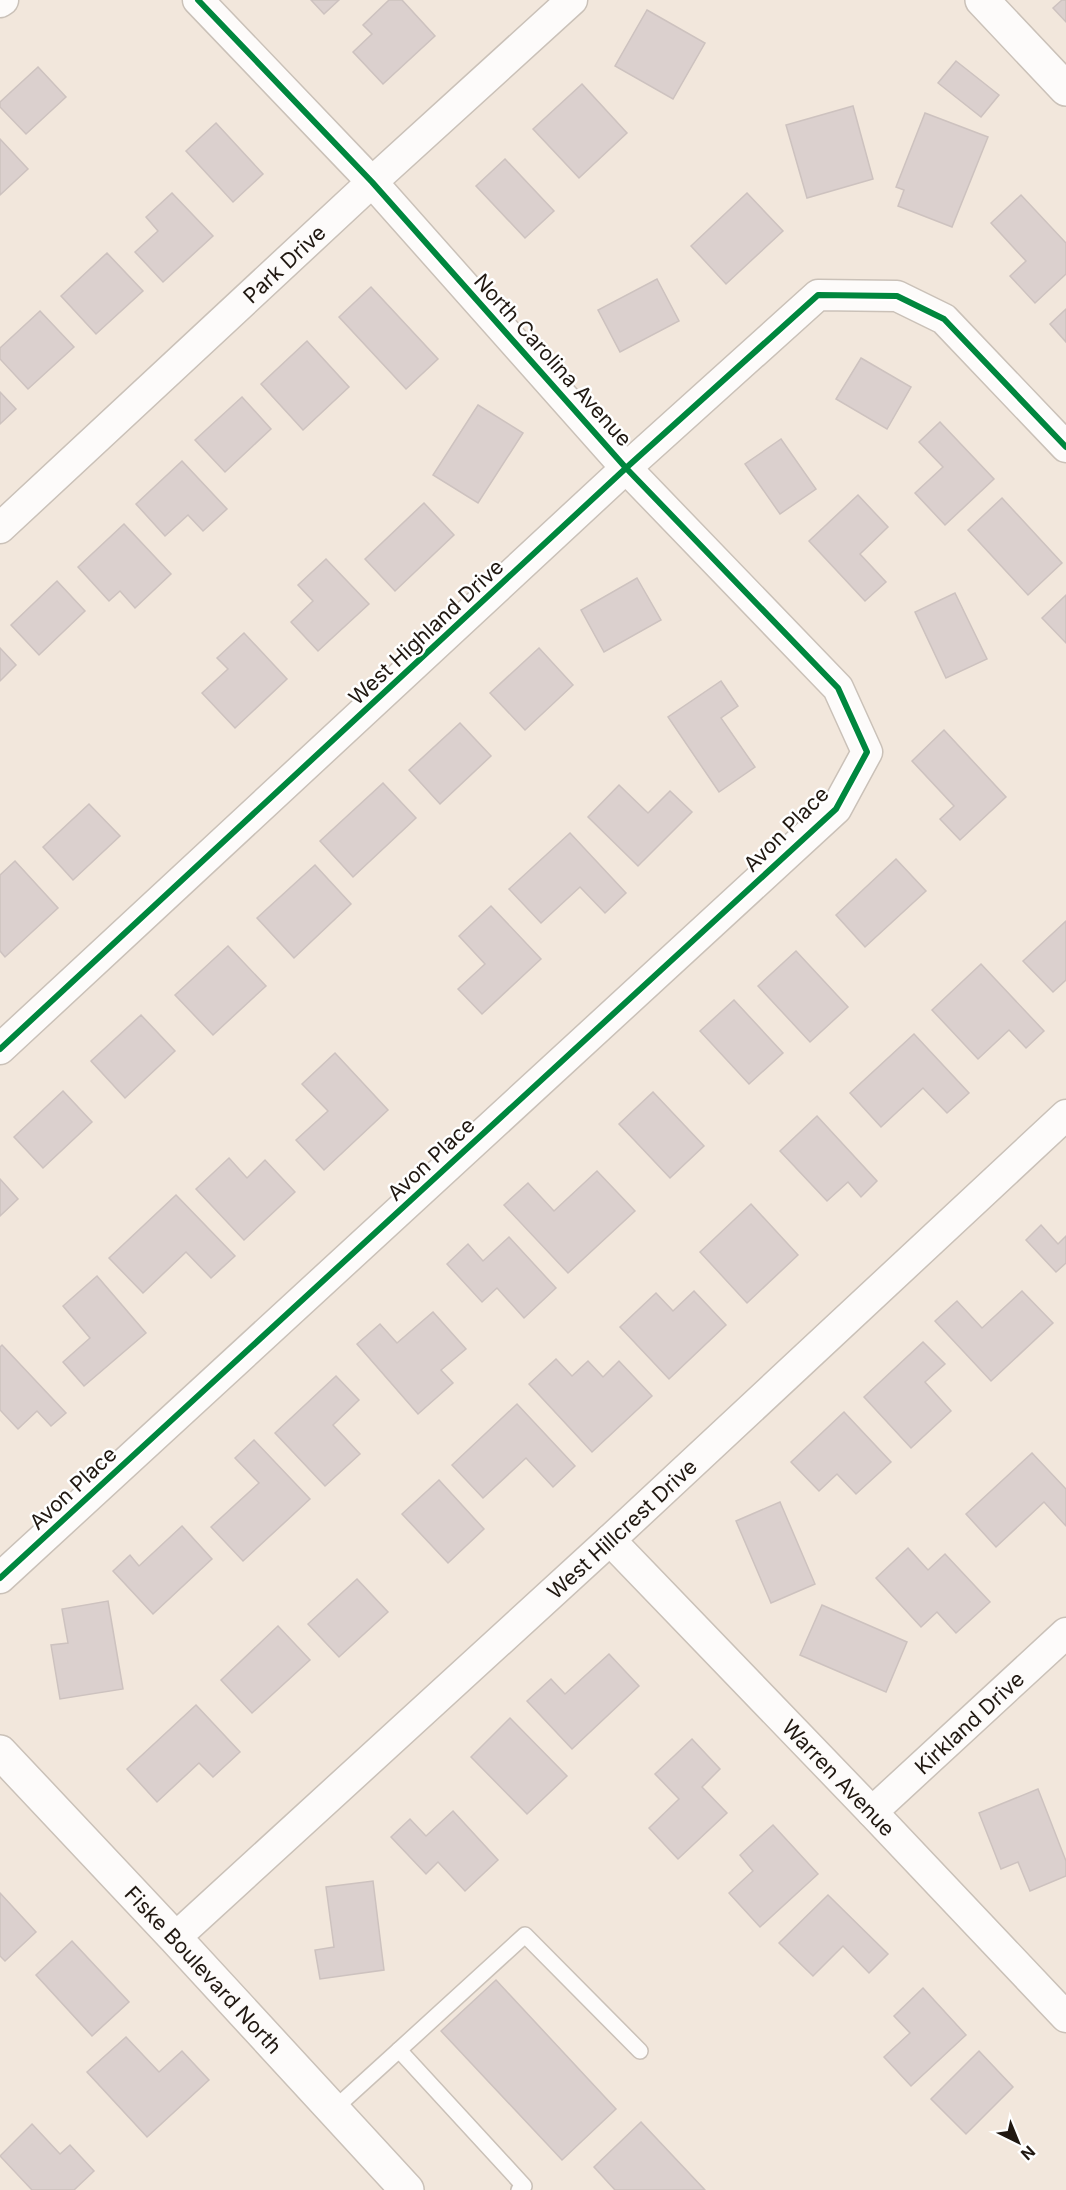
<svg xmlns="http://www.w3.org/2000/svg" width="1066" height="2190" font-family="Inter,sans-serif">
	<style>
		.building { fill: #dbd0ce; stroke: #cdc2bf; stroke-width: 1.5 }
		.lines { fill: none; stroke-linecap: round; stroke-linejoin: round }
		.lane-casing { stroke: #cac1b8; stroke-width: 18 }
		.street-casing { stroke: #cac1b8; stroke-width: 33 }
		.secondary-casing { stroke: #cac1b8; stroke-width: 36 }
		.lane { stroke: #fdfbfa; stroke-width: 15 }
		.street { stroke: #fdfbfa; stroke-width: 30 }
		.secondary { stroke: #fdfbfa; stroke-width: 33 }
		.cycleway-casing { stroke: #fff; stroke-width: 10 }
		.cycleway { stroke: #00873e; stroke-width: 6 }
		.labels { text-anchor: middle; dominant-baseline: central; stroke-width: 5; stroke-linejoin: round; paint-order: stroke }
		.street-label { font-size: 21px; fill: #201811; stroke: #fff }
	</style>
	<rect width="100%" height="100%" fill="#f2e7dc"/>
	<g class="building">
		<path d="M 311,0 L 339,0 L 324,14 Z"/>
		<path d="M 389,0 L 402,0 L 435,36 L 383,84 L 353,52 L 372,34 L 363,25 Z"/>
		<path d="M 1062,0 L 1066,0 L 1066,22 L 1053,8 Z"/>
		<path d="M 647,10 L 705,43 L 673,99 L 615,66 Z"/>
		<path d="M 956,61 L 999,95 L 981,117 L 938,83 Z"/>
		<path d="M 38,67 L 66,97 L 26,134 L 0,107 L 0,102 Z"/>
		<path d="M 582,84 L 627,133 L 579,178 L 533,129 Z"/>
		<path d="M 853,106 L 873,179 L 807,198 L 786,125 Z"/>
		<path d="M 925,113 L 988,137 L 952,227 L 898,206 L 904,190 L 896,187 Z"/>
		<path d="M 216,123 L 263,174 L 233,202 L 186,151 Z"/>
		<path d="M 0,139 L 28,169 L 0,195 Z"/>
		<path d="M 505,159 L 554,211 L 525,238 L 476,186 Z"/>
		<path d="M 172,193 L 213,236 L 163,282 L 135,252 L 158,231 L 146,217 Z"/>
		<path d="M 747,193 L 783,231 L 726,284 L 691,246 Z"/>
		<path d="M 1021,195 L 1066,243 L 1066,274 L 1035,303 L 1010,276 L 1026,261 L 991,223 Z"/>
		<path d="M 107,253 L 143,291 L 96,334 L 61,296 Z"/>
		<path d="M 657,279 L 679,321 L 620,352 L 598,310 Z"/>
		<path d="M 371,287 L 438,359 L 406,389 L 339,317 Z"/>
		<path d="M 1066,309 L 1066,342 L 1050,324 Z"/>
		<path d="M 40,311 L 74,347 L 28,389 L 0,359 L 0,348 Z"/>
		<path d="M 307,341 L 349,387 L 303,430 L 261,384 Z"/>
		<path d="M 861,358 L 911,387 L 887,429 L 836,399 Z"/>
		<path d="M 0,392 L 16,409 L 0,424 Z"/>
		<path d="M 242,397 L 271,429 L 225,472 L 195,440 Z"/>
		<path d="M 478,405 L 523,433 L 478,503 L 433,475 Z"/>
		<path d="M 940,422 L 994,479 L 945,525 L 915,493 L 943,467 L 919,442 Z"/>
		<path d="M 781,439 L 816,489 L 780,514 L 745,464 Z"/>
		<path d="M 182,461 L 227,509 L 203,531 L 188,515 L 165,536 L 136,504 Z"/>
		<path d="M 858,495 L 888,527 L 860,554 L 886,582 L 865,601 L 809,541 Z"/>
		<path d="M 1002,498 L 1062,563 L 1028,595 L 968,530 Z"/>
		<path d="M 424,503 L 454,535 L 395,591 L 365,559 Z"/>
		<path d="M 124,524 L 171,574 L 135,608 L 120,591 L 109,601 L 78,567 Z"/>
		<path d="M 326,559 L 369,604 L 318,651 L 291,622 L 313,601 L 298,585 Z"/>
		<path d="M 637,578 L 661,620 L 604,652 L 581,610 Z"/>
		<path d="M 57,581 L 85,611 L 39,655 L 11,625 Z"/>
		<path d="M 955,593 L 987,659 L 946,678 L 915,612 Z"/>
		<path d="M 1066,595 L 1066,643 L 1042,618 Z"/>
		<path d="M 244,633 L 287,679 L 235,728 L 202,693 L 228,669 L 217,658 Z"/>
		<path d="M 0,648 L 16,665 L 0,681 Z"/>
		<path d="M 539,648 L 573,685 L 525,730 L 490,693 Z"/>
		<path d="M 721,681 L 738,706 L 721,718 L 755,767 L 719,792 L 668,717 Z"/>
		<path d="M 460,723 L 491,756 L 440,804 L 409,770 Z"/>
		<path d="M 944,730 L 1006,797 L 960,840 L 940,819 L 954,806 L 912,761 Z"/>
		<path d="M 383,783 L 416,818 L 353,877 L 320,841 Z"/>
		<path d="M 619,785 L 648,813 L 670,791 L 692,812 L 638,866 L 588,817 Z"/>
		<path d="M 89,804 L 120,836 L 73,880 L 43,847 Z"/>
		<path d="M 570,833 L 626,893 L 605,913 L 580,887 L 541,923 L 509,889 Z"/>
		<path d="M 896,859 L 926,891 L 865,947 L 836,915 Z"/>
		<path d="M 15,861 L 58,908 L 5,957 L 0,951 L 0,875 Z"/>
		<path d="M 315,865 L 351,904 L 294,958 L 257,918 Z"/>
		<path d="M 491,906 L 541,959 L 482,1014 L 458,989 L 485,964 L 459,936 Z"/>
		<path d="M 1066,921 L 1066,980 L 1053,992 L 1023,961 Z"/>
		<path d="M 228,946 L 266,986 L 213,1035 L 175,995 Z"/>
		<path d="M 796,951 L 848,1007 L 810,1042 L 758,986 Z"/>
		<path d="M 981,964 L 1044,1031 L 1026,1048 L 1009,1030 L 978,1059 L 932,1010 Z"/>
		<path d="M 734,1000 L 783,1053 L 749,1084 L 700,1031 Z"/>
		<path d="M 141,1015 L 175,1051 L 125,1098 L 91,1061 Z"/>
		<path d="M 914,1034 L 969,1093 L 947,1113 L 923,1088 L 881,1127 L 850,1093 Z"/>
		<path d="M 335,1053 L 388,1110 L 324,1170 L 296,1140 L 328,1111 L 302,1084 Z"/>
		<path d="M 63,1091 L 92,1122 L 43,1168 L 14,1137 Z"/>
		<path d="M 653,1092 L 704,1146 L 670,1178 L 619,1124 Z"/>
		<path d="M 817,1116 L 877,1181 L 861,1197 L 848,1182 L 827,1201 L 780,1151 Z"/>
		<path d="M 229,1158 L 247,1178 L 265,1160 L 295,1192 L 244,1240 L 196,1189 Z"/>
		<path d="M 597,1171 L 635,1211 L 568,1273 L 504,1205 L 528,1183 L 554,1211 Z"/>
		<path d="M 0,1179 L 18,1199 L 0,1216 Z"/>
		<path d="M 176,1195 L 235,1256 L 211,1278 L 186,1252 L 143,1293 L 109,1258 Z"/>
		<path d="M 751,1204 L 798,1255 L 747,1303 L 700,1252 Z"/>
		<path d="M 1041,1225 L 1058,1244 L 1066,1236 L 1066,1263 L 1056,1272 L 1026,1240 Z"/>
		<path d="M 509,1237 L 556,1288 L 524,1318 L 497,1288 L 482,1302 L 447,1264 L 468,1244 L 483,1261 Z"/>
		<path d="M 97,1276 L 146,1333 L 84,1386 L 63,1362 L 90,1338 L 63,1306 Z"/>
		<path d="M 694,1291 L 726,1325 L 669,1379 L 620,1327 L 656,1293 L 673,1311 Z"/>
		<path d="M 1022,1291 L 1053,1323 L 991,1381 L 935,1321 L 957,1301 L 982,1328 Z"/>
		<path d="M 433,1312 L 466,1349 L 441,1370 L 453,1383 L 418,1414 L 357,1344 L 380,1324 L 397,1343 Z"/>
		<path d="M 923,1342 L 945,1364 L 925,1382 L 951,1411 L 911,1448 L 864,1397 Z"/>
		<path d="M 2,1345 L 66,1413 L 51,1426 L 37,1411 L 18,1429 L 0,1410 L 0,1347 Z"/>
		<path d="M 556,1359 L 572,1376 L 588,1361 L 603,1377 L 619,1361 L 652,1396 L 592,1452 L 529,1384 Z"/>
		<path d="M 336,1376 L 359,1400 L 333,1425 L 360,1454 L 325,1486 L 275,1433 Z"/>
		<path d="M 517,1404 L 575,1466 L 553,1487 L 526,1458 L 483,1498 L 452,1465 Z"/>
		<path d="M 844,1412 L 891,1462 L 856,1494 L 837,1474 L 819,1491 L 791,1462 Z"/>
		<path d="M 254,1440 L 310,1499 L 243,1561 L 211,1527 L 259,1483 L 235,1458 Z"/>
		<path d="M 1032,1453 L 1066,1489 L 1066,1526 L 1044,1502 L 996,1547 L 966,1514 Z"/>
		<path d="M 439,1480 L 484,1529 L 448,1563 L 402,1514 Z"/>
		<path d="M 780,1502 L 815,1584 L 771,1603 L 736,1521 Z"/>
		<path d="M 182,1526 L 212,1559 L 153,1614 L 113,1571 L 130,1555 L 139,1566 Z"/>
		<path d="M 908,1548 L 928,1570 L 945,1554 L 990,1602 L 956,1633 L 937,1612 L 921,1627 L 876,1578 Z"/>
		<path d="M 357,1579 L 388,1612 L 339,1657 L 308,1624 Z"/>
		<path d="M 108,1601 L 123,1689 L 60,1699 L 51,1645 L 68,1643 L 62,1609 Z"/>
		<path d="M 822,1605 L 907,1642 L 886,1692 L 800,1655 Z"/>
		<path d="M 278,1626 L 310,1660 L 252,1713 L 221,1680 Z"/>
		<path d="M 609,1654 L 639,1686 L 572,1749 L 527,1701 L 551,1679 L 565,1694 Z"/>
		<path d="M 196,1705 L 240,1752 L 213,1777 L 199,1763 L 157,1802 L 127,1769 Z"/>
		<path d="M 510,1718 L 567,1776 L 527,1814 L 471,1757 Z"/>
		<path d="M 692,1739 L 720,1769 L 702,1787 L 727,1813 L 678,1859 L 649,1828 L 679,1799 L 655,1774 Z"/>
		<path d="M 1038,1789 L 1066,1861 L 1066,1876 L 1030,1891 L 1018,1862 L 1001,1869 L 979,1813 Z"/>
		<path d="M 453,1811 L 498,1860 L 465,1891 L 438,1862 L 426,1874 L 391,1837 L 410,1819 L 426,1836 Z"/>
		<path d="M 773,1825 L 818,1874 L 760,1927 L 729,1893 L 753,1871 L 740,1855 Z"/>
		<path d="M 373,1881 L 384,1970 L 320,1979 L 315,1950 L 334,1947 L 326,1887 Z"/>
		<path d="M 0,1893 L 36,1932 L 5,1961 L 0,1956 Z"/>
		<path d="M 828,1895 L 888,1954 L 869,1973 L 843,1946 L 813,1976 L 779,1943 Z"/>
		<path d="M 72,1941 L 129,2002 L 92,2036 L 36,1975 Z"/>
		<path d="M 496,1980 L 616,2109 L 562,2160 L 441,2031 Z"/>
		<path d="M 923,1988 L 966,2035 L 911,2086 L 884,2057 L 910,2033 L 894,2016 Z"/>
		<path d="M 126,2037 L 159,2072 L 182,2051 L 209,2080 L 147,2137 L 87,2072 Z"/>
		<path d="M 979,2051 L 1013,2087 L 966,2134 L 931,2099 Z"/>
		<path d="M 641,2122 L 705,2190 L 615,2190 L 594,2167 Z"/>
		<path d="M 32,2124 L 60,2154 L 70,2145 L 94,2171 L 74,2190 L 32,2190 L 0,2156 Z"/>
	</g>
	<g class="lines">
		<g class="lane-casing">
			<g id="lane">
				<path d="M 399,2050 L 525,1935 L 640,2051"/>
				<path d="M 333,2110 L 399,2050 L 524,2186 L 519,2190"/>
			</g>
		</g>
		<g class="street-casing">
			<g id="street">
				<path d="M 0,2 L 3,0"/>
				<path id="s1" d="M 0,528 L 372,182 L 572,0"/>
				<path d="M 0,1049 L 626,468 L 818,295 L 897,296 L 944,319 L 1066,447"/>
				<path id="s2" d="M 610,1540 L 872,1812 L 1066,2017"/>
				<path d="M 0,1578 L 836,809 L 867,752 L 838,688 L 626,468 L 372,182 L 198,0"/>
				<path id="s3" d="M 872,1812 L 1066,1633"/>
				<path id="s4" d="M 175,1938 L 610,1540 L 1066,1115"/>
			</g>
		</g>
		<g class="secondary-casing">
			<g id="secondary">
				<path d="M 982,0 L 1066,89"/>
				<path id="s5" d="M 0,1752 L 175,1938 L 407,2190"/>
			</g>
		</g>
		<use href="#lane" class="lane"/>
		<use href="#street" class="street"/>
		<use href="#secondary" class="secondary"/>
		<g class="cycleway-casing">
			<g id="cycleway">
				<path d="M 0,1049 L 626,468 L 818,295 L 897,296 L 944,319 L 1066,447"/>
				<path d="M 0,1578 L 836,809 L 867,752 L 838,688 L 626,468 L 372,182 L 198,0"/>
			</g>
		</g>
		<use href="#cycleway" class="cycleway"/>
	</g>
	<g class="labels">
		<g class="street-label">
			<text stroke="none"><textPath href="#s1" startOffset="388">Park Drive</textPath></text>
			<text transform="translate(553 360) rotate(48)">North Carolina Avenue</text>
			<text transform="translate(426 632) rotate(-43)">West Highland Drive</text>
			<text transform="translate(786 829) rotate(-45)">Avon Place</text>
			<text transform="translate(431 1159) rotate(-43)">Avon Place</text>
			<text transform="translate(73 1488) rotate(-43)">Avon Place</text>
			<text stroke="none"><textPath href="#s4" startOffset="606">West Hillcrest Drive</textPath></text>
			<text stroke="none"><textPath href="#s3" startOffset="132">Kirkland Drive</textPath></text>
			<text stroke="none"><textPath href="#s2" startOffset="330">Warren Avenue</textPath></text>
			<text stroke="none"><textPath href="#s5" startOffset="298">Fiske Boulevard North</textPath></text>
		</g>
	</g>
	<g transform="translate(1018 2142) rotate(137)" stroke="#ffffff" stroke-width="4.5" paint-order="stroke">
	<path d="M0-4.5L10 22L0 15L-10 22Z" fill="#201811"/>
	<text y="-9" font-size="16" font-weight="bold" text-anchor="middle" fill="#201811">N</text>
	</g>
</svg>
